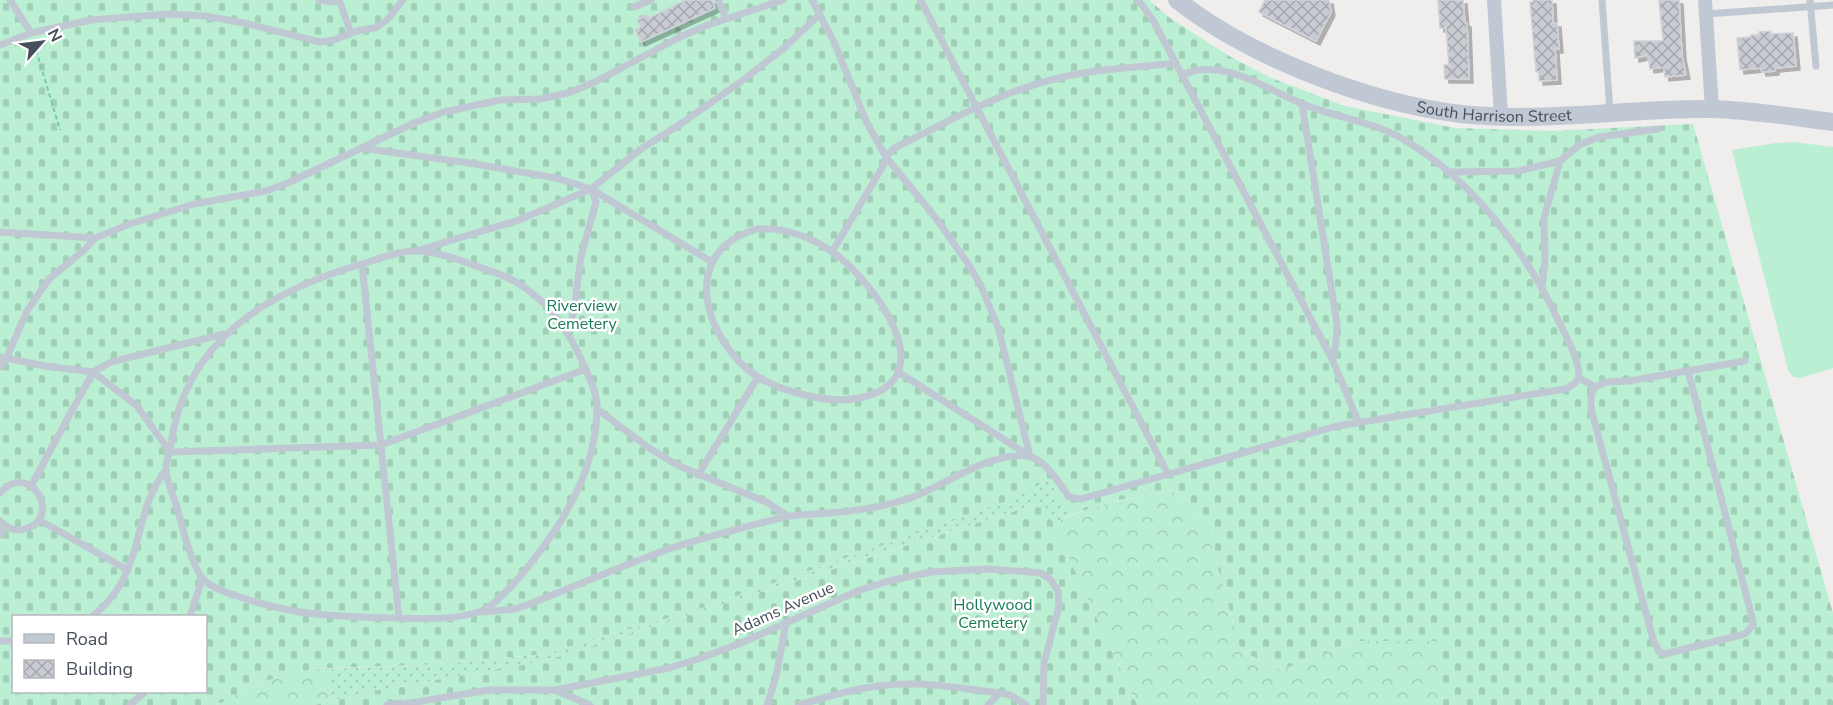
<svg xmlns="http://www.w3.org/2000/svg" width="1833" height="705" font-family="'Nunito Sans',sans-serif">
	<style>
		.grass { fill: url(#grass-dots) }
		.forest { fill: url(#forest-crowns) }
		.cemetery { fill: url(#cemetery-stones); fill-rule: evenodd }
		.pitch { fill: #baefd4 }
		.building { fill: url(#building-cross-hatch); stroke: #d1d2d9; stroke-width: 1.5; filter: url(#shadow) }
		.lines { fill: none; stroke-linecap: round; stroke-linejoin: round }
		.path { stroke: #72cdaa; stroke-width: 2; stroke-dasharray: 4.5 3; stroke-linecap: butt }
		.service { stroke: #c0c8d3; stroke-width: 7 }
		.minor { stroke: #c0c8d3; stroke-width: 14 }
		.tertiary { stroke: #c0c8d3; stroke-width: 18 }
		.labels { text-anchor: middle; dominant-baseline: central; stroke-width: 5; stroke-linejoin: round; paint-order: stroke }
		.street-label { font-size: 16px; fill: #454e5a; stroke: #fff }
		.park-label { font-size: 16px; fill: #167c54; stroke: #fff }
	</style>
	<defs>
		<pattern id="grass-dots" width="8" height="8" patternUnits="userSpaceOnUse" patternTransform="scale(1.5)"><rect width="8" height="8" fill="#baefd4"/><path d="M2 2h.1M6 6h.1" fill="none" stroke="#a1cfb8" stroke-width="1.8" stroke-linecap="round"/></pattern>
		<pattern id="forest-crowns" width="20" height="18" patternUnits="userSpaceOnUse" patternTransform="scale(1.5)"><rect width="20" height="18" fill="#baefd4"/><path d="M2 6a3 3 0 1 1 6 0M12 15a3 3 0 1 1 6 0" fill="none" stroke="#a1cfb8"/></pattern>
		<pattern id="cemetery-stones" width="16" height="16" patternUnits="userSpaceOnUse" patternTransform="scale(1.5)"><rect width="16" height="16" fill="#baefd4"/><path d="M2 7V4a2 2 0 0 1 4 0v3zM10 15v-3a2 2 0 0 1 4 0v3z" fill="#a1cfb8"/></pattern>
		<pattern id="building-cross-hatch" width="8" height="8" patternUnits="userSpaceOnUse" patternTransform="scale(1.5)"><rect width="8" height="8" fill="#c9cbd3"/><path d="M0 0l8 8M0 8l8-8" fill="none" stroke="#a5a7ae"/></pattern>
		<filter id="shadow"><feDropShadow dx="4" dy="4" stdDeviation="0" flood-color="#0004"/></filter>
	</defs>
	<rect width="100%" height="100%" fill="#f0eded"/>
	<path class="grass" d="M 1048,480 L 1072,514 L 1053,524 L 1042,502 L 545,661 L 372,691 L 332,701 L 327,669 L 440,664 L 544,654 L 699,609 L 1001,504 Z"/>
	<g class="forest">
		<path d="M 1173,491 L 1208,532 L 1241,651 L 1282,670 L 1356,641 L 1438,641 L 1443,705 L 1137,705 L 1053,524 C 1090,504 1131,498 1173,491 Z"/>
		<path d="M 313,669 L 327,669 L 332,701 L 315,705 L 216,705 L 265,681 Z"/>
	</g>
	<g class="cemetery">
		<path d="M 0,0 L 1149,0 L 1170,18 L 1229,56 L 1269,77 L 1345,106 L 1455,128 L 1552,131 L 1693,124 L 1833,613 L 1833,705 L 1443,705 L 1437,641 L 1356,641 L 1282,670 L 1241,651 L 1208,532 L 1173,491 L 1119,500 L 1072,514 L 1048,480 L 1001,504 L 699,609 L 544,654 L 440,664 L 313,669 L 265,681 L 216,705 L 0,705 ZM 14,616 L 206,616 L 206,692 L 14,692 Z"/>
		<path d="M 1043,502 L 1137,705 L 315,705 L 372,691 L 545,661 Z"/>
	</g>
	<path class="pitch" d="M 1794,142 L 1833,147 L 1833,368 L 1801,378 L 1793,377 L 1788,370 L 1732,150 L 1776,143 Z"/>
	<g class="building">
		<path d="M 686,0 L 712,0 L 715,8 L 641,42 L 635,30 L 641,27 L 637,20 L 647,15 L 649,18 Z"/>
		<path d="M 1265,0 L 1329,0 L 1331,12 L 1316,41 L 1259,12 Z"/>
		<path d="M 1438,0 L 1463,0 L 1465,23 L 1467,23 L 1469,79 L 1445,79 L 1444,65 L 1449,65 L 1446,28 L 1440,28 Z"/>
		<path d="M 1533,0 L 1552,0 L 1553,23 L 1557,23 L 1559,49 L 1555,49 L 1557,80 L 1539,81 L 1539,72 L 1536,72 L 1530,2 L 1533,2 Z"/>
		<path d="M 1659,0 L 1679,0 L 1682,56 L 1686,75 L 1665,77 L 1664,67 L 1650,69 L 1648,55 L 1635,58 L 1634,41 L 1663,41 Z"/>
		<path d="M 1771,31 L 1771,34 L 1793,33 L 1796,66 L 1775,68 L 1775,71 L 1762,72 L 1761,68 L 1740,70 L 1737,38 L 1751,37 L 1751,35 L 1759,35 L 1759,32 Z"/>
	</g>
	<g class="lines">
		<path class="path" d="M 34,43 L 60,130"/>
		<g class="service">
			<path d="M 10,0 L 31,33"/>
			<path d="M 319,0 L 333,2 L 338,0"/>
			<path d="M 339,0 L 351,33"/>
			<path d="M 718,0 L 726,18"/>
			<path d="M 812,0 L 834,42 L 866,121 L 886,157 L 935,217 L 969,265 L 981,286 L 998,327 L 1030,456"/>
			<path d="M 1137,0 L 1143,6 L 1154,22 L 1332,359 L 1359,423"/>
			<path d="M 1602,0 L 1610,111"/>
			<path d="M 1810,0 L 1816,66"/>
			<path d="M 921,1 L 1168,474"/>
			<path d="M 634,7 L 651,0"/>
			<path d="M 1706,14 L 1833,5"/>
			<path d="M 0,45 L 31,33 L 91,20 L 169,14 L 205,16 L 244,23 L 320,42 L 334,40 L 360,30 L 375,28 L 387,20 L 403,0"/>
			<path d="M 1302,104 L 1337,324 L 1336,344 L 1332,359"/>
			<path d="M 361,148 L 469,163 L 556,178 L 591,189 L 712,262"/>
			<path d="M 1448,172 L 1518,171 L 1560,161 L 1579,145 L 1599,137 L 1658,129"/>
			<path d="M 757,229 C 784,227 812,237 834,253 C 874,282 948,380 859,398 C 829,405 771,390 747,369 C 701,329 682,250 757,229 Z"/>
			<path d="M 0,232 L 95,238"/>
			<path d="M 419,250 L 519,220 L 591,189 L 641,149 L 685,121 L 743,80 L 784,48 L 820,14"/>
			<path d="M 832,252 L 883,166 L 886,157 L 893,149 C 954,118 1014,84 1083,73 C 1114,68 1144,67 1175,63"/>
			<path d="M 362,264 C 269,291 185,340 171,444 C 170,452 166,461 166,469 C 166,480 175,500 178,511 C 182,527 194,573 206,582 C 216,590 228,593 240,597 C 295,616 340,617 397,618 C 424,619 452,620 479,612 C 496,607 526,570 537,555 C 569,514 596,464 597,410 C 598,395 591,382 585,368 C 570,332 549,300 514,281 C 504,275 490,271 479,267 C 460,260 438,252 418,251 C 400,250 379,259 362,264 L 399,618"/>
			<path d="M 1542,287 L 1545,262 L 1544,218 L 1560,161"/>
			<path d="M 568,332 L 574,310 L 581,257 L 596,202 L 591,189"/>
			<path d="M 0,357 L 45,366 L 93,372 L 111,362 L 224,334"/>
			<path d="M 0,367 L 6,359 L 27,311 L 49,279 L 83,251 L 95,238 L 130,224 L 194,204 L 266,191 L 290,182 L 414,123 L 444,112 L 500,100 L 540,99 L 568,93 L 595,82 L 680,37 L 705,26 L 783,0"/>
			<path d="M 1688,371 L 1752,617 L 1753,625 L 1745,634 L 1665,654 L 1659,652 L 1653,639 L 1591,409 L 1591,395 L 1595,387 L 1607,382 L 1629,381 L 1745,361"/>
			<path d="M 898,372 L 1030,456"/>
			<path d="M 1579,378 L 1595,387"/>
			<path d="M 597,409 L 649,448 L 677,465 L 766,502 L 788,516"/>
			<path d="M 698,475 L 758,377"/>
			<path d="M 31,486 L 93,372 L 137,406 L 170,452 L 381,445 L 586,369"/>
			<path d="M 0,493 C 30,459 64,518 25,529 C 15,532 7,528 0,521"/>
			<path d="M 39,520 L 128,570"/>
			<path d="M 0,535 L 5,526"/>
			<path d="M 482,612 L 515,609 L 527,605 C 573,587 619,567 666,550 C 704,537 745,527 784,517 C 799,514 815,514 829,513 C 854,511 877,508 901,501 C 940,490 987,451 1028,456 C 1045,459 1060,484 1069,497 L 1081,499 L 1337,426 L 1565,389 L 1574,384 L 1579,378 C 1579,359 1569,343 1561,326 C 1528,254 1472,178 1401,138 C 1369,120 1331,117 1298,102 C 1263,87 1220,57 1182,75"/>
			<path d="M 93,616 C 107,604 120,589 127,571 C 143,534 140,504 166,470"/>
			<path d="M 190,616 L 202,580"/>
			<path d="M 0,641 L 14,641"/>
			<path d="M 557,691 L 590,705"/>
			<path d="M 130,705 L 145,692"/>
			<path d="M 387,705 L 400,703"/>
			<path d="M 398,705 L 489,690 L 555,690 L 669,668 L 701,658 L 741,643 L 860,590 L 889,581 L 931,572 L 989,569 L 1041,573 L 1050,579 L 1058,591 L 1059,606 L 1044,663 L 1043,705"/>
			<path d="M 767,705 L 776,677 L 786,623"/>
			<path d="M 799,705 C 835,694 874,683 913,684 C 942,684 972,690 1000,693 L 1010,695 L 1026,705"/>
			<path d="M 988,705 L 1000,693"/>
		</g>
		<g class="minor">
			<path d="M 1494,0 L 1501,116"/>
			<path d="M 1705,0 L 1712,109"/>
		</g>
		<path class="tertiary" id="s1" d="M 1177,0 C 1251,58 1369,103 1461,114 C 1544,123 1628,108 1711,109 C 1752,110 1793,117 1833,122"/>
	</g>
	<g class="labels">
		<g class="street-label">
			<text stroke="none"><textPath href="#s1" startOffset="342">South Harrison Street</textPath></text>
			<text transform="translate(783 609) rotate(-24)">Adams Avenue</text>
		</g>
		<g class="park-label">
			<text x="582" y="306">Riverview<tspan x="582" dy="18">Cemetery</tspan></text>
			<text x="993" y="605">Hollywood<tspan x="993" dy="18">Cemetery</tspan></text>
		</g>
	</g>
	<rect x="12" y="615" width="195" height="78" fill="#ffffff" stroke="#b5b8bd" stroke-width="1.5"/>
	<rect x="24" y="634" width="30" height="9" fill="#c0c8d3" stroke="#b5b8bd" stroke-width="1.5"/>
	<text x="66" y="645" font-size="18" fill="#454e5a">Road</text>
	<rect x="24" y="660" width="30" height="18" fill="url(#building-cross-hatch)" stroke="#b5b8bd" stroke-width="1.5"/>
	<text x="66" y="675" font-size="18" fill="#454e5a">Building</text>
	<g transform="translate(42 42) rotate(62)" stroke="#ffffff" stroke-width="4.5" paint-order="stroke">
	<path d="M0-4.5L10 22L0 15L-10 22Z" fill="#454e5a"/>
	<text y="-9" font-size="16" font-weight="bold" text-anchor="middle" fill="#454e5a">N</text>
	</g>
</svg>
